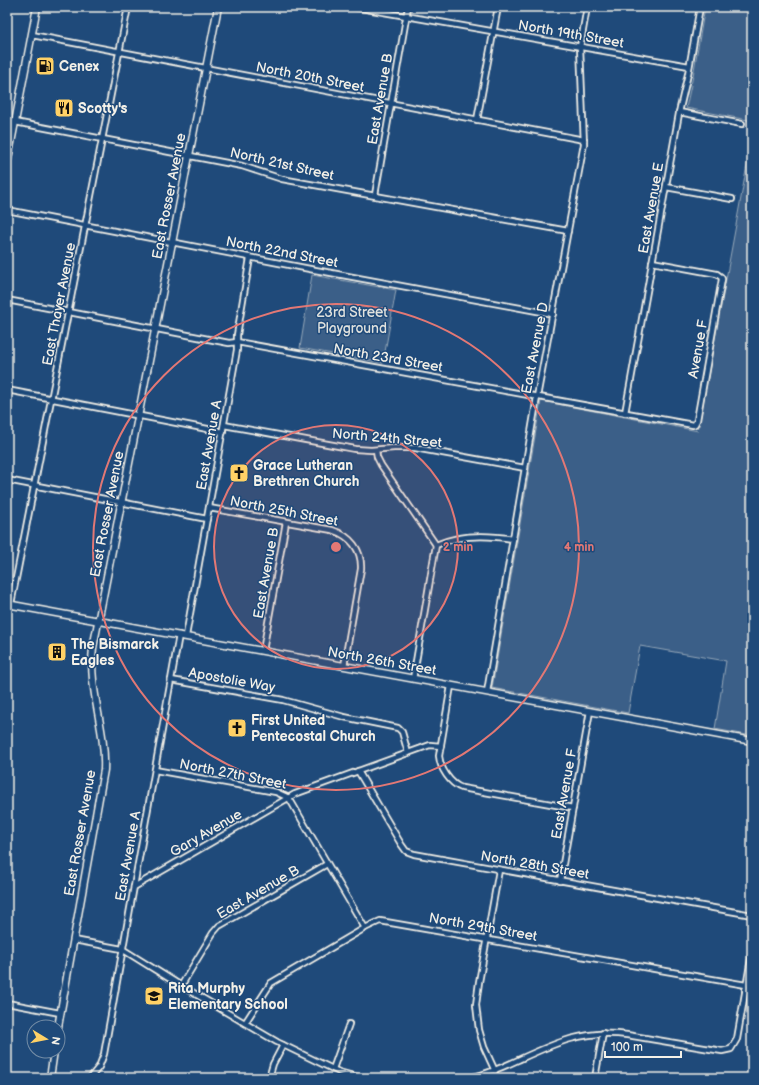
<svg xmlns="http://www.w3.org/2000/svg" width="759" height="1085" font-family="'Balsamiq Sans',sans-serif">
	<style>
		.green { fill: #3a5f88; stroke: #97a8b8 }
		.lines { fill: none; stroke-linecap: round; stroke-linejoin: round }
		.street-casing { stroke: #f4f1e8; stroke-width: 8 }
		.secondary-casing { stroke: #f4f1e8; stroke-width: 9 }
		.street { stroke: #1f4a7a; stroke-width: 4.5 }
		.secondary { stroke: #1f4a7a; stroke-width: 6 }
		.ring { fill: none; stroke: #e27875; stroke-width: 2 }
		.labels { text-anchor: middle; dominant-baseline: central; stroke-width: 3; stroke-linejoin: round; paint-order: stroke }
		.street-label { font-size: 14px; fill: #f4f1e8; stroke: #1f4a7a }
		.poi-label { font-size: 14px; font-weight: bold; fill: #f4f1e8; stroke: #1f4a7a; text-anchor: start }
		.park-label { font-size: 14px; fill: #e1e2de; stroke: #1f4a7a }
		.centre { fill: #e27875; stroke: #1f4a7a; stroke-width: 2 }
		.ring-label { font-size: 12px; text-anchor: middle; font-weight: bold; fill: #e27875; stroke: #1f4a7a; stroke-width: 3; stroke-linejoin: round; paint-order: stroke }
	</style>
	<rect width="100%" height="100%" fill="#1f4a7a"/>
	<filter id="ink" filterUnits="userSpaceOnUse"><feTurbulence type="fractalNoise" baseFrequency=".025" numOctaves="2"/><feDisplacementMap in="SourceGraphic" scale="8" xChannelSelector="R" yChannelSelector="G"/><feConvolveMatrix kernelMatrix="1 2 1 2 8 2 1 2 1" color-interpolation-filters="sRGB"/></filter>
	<g filter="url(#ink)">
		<g class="green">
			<path d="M 705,7 L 752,7 L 752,736 L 715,729 L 726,661 L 640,646 L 628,713 L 492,688 L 541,401 L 698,431 L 752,138 L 748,120 L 686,108 L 693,76 Z"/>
			<path d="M 312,275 L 396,290 L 383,363 L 300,348 Z"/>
		</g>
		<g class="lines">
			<g class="street-casing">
				<g id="street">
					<path d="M 355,7 L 689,66"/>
					<path d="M 32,35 L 584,140"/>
					<path d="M 679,112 L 742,124"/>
					<path d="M 477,120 L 498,7"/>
					<path d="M 15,122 L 242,166 L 282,179 L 568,231"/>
					<path d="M 666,187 L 732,199"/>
					<path d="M 375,195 L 408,7"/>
					<path d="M 7,210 L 315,270 L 553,314"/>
					<path d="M 7,300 L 229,343 L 237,342 L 693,425 L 695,424 L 697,420 L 722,279 L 721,277 L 717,274 L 652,262"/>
					<path d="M 7,390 L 223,432"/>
					<path d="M 625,413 L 680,108 L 688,74 L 700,7"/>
					<path d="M 224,425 L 355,449 L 371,450 L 394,448 L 415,448 L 525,468"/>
					<path d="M 376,450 L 377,457 L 381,465 L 436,545 L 413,679"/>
					<path d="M 7,480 L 207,519"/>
					<path d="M 209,508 L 332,530 C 351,536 362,550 361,569 L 344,666"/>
					<path d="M 436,545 C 460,534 488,535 513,539"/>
					<path d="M 11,604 L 128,7"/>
					<path d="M 186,636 L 237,350 L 237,335 L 250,258"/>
					<path d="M 263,651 L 286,522"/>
					<path d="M 171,680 L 283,700 L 344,717 L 398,728 L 402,732 L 408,753"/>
					<path d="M 451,686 L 439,756 C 440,768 450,784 462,788 L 573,808"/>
					<path d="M 487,692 L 537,397 L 584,144 L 580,47 L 587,7"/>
					<path d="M 155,770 L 276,792 L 289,798 L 365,928"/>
					<path d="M 358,771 L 401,844 L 406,851 L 414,854 L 752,915"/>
					<path d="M 560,881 L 590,711"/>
					<path d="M 134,887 L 295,794 L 430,745 L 441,746"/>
					<path d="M 74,940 L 122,949 L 175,982 L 277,1042 L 339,1072 L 361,1078"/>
					<path d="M 181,986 L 213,933 L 219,926 L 327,864"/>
					<path d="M 745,990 L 752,991"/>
					<path d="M 7,1003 L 60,1013"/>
					<path d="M 245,1023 L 271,983 L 365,928 L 380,921 L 746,985"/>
					<path d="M 333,1069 L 349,1024"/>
					<path d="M 495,1071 L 484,1047 L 479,1030 L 476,1005 L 479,982 L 499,870"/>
					<path d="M 90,1078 L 99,1067 L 104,1054 L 179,635"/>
					<path d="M 269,1078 L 273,1064 L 283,1045"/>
					<path d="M 470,1078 C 487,1074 503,1067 518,1060 C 555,1043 585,1029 627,1035 L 722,1051 L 731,1049 L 737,1039 L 752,953"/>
					<path d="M 595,1078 L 603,1033"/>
				</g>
			</g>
			<g class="secondary-casing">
				<g id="secondary">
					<path d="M 7,164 L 37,7"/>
					<path d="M 7,604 L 752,741"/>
					<path d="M 58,1027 L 104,770 C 106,728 88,690 93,648 L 218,7"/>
					<path d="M 50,1078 L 54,1051"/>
				</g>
			</g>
			<use href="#street" class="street"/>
			<use href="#secondary" class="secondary"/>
		</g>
	</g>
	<circle cx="336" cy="547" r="122" fill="#e27875" fill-opacity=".12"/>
	<g class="ring">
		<circle cx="336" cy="547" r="122"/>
		<circle cx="336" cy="547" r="243"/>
	</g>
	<defs>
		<g id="fuel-square" transform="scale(1)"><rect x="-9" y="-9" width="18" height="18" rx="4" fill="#ffd166" stroke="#1f4a7a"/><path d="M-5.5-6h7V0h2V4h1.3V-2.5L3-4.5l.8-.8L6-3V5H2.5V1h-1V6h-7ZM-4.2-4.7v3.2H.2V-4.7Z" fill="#111"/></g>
		<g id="restaurant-square" transform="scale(1)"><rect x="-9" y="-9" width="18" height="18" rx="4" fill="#ffd166" stroke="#1f4a7a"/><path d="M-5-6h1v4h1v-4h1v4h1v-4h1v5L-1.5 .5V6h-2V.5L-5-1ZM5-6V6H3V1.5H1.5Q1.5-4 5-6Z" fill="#111"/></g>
		<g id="church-square" transform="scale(1)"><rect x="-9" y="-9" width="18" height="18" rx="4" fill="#ffd166" stroke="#1f4a7a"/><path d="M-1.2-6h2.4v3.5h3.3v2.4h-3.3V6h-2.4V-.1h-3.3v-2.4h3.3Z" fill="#111"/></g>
		<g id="building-square" transform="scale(1)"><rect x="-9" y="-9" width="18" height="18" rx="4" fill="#ffd166" stroke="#1f4a7a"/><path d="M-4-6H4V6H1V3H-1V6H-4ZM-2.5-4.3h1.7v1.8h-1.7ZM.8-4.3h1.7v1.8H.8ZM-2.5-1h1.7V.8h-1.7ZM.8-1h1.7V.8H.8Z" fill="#111"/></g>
		<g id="school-square" transform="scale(1)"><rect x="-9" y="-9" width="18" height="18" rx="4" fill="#ffd166" stroke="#1f4a7a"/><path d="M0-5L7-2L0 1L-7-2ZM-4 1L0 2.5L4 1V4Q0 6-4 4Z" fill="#111"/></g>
	</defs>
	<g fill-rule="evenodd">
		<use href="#fuel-square" x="45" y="66"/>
		<use href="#restaurant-square" x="64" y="108"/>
		<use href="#church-square" x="239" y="473"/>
		<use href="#building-square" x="57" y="652"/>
		<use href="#church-square" x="237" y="728"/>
		<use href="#school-square" x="154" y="996"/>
	</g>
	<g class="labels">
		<g class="street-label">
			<text transform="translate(571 34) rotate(10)">North 19th Street</text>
			<text transform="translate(310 77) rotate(11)">North 20th Street</text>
			<text transform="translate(380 99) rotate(-80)">East Avenue B</text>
			<text transform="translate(282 164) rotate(13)">North 21st Street</text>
			<text transform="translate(169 196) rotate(-79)">East Rosser Avenue</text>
			<text transform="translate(651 208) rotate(-80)">East Avenue E</text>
			<text transform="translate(282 252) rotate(11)">North 22nd Street</text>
			<text transform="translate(59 304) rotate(-79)">East Thayer Avenue</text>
			<text transform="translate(535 348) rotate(-79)">East Avenue D</text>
			<text transform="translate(698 349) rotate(-80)">Avenue F</text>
			<text transform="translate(388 358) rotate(10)">North 23rd Street</text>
			<text transform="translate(387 438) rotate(5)">North 24th Street</text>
			<text transform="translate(209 445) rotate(-80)">East Avenue A</text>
			<text transform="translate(284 511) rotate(11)">North 25th Street</text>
			<text transform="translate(107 514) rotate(-79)">East Rosser Avenue</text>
			<text transform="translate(266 573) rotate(-80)">East Avenue B</text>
			<text transform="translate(382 661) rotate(10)">North 26th Street</text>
			<text transform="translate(232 680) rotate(10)">Apostolie Way</text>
			<text transform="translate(233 774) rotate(11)">North 27th Street</text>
			<text transform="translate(564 794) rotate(-80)">East Avenue F</text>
			<text transform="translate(80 833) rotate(-80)">East Rosser Avenue</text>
			<text transform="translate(206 833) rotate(-30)">Gary Avenue</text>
			<text transform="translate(128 856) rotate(-80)">East Avenue A</text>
			<text transform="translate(535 865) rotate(10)">North 28th Street</text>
			<text transform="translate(258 892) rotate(-30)">East Avenue B</text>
			<text transform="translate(483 927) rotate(10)">North 29th Street</text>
		</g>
		<g class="poi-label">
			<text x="59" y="66">Cenex</text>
			<text x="78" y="108">Scotty's</text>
			<text x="253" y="465">Grace Lutheran<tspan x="253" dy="16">Brethren Church</tspan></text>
			<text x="71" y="644">The Bismarck<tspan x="71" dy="16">Eagles</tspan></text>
			<text x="251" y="720">First United<tspan x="251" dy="16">Pentecostal Church</tspan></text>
			<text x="168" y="988">Rita Murphy<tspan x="168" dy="16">Elementary School</tspan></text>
		</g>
		<g class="park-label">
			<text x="352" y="312">23rd Street<tspan x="352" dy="16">Playground</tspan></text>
		</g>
	</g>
	<circle cx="336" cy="547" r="6" class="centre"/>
	<g class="ring-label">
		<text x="458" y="551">2 min</text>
		<text x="579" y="551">4 min</text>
	</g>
	<rect width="759" height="1085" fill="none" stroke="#1f4a7a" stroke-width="24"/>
	<rect x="12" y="12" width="735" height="1061" fill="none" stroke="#f4f1e8" stroke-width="1.5" filter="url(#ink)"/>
	<g transform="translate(46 1039) rotate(100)"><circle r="19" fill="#1f4a7a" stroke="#748da6"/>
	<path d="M0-3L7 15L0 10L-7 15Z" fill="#ffd166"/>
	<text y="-6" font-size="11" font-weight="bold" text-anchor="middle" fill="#f4f1e8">N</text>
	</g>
	<path d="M605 1051v6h76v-6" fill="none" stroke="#f4f1e8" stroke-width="2"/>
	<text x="611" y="1051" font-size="12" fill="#f4f1e8" stroke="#1f4a7a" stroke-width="3" paint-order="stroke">100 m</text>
</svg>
